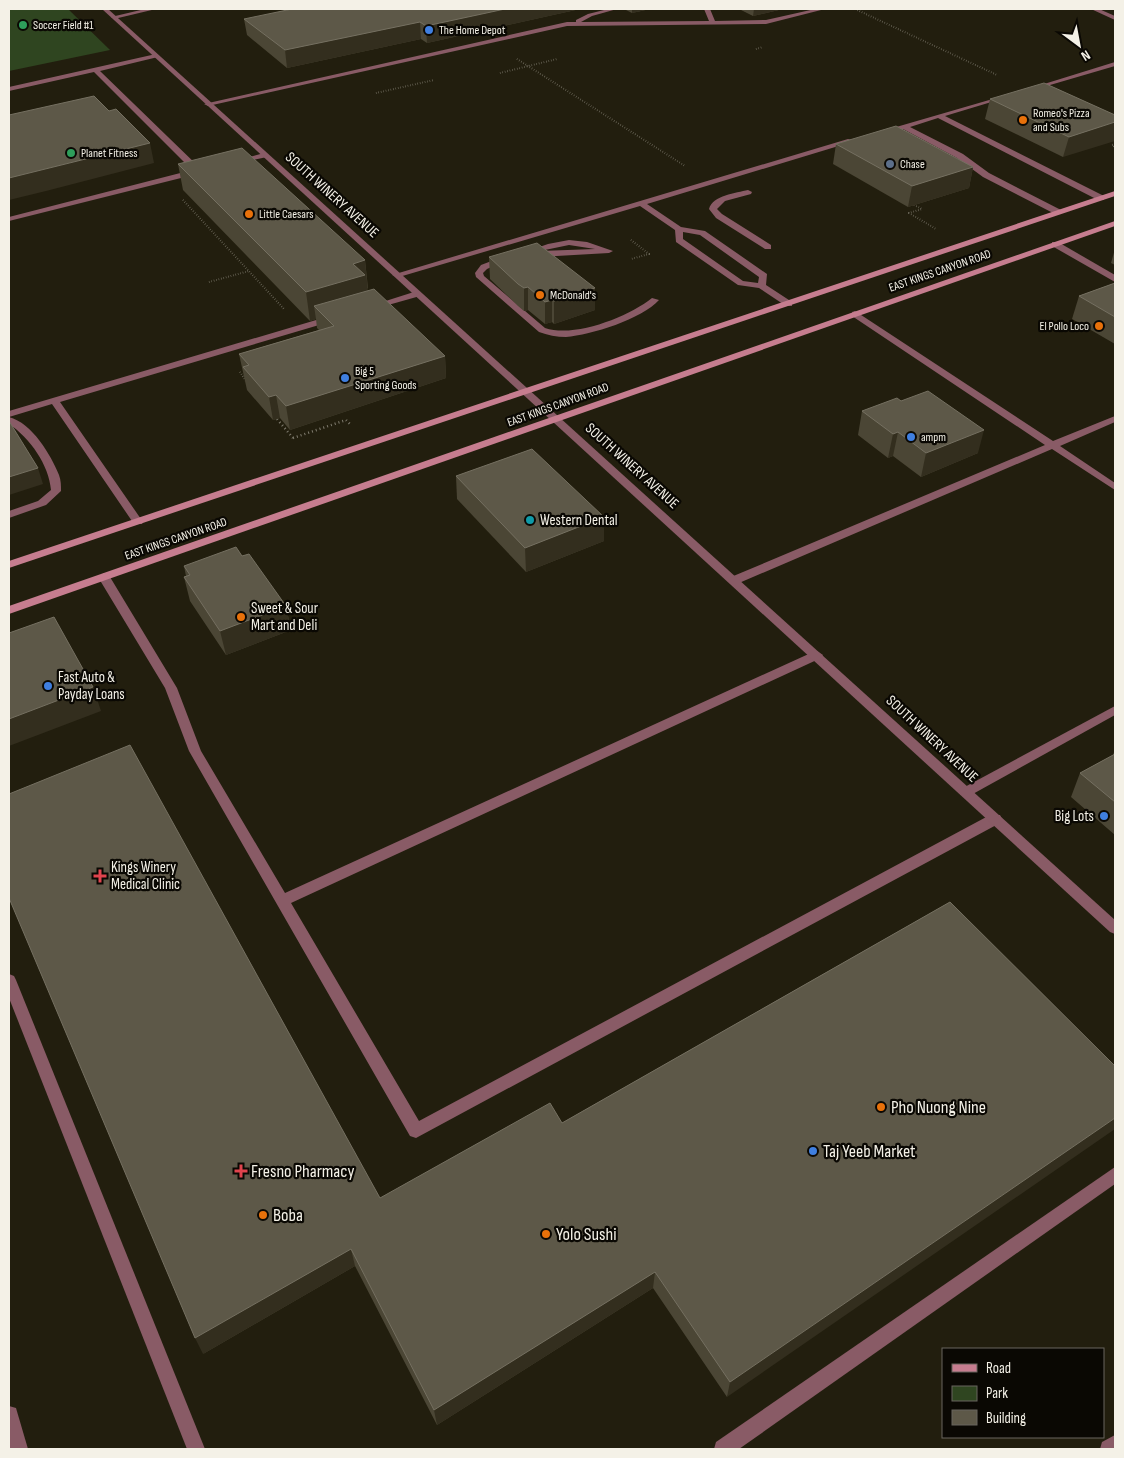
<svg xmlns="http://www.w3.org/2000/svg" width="1124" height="1458" font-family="'Sofia Sans Condensed',sans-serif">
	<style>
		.green { fill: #2f4520 }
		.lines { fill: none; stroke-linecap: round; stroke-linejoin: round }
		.path-far1 { stroke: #817d70; stroke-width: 2; stroke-dasharray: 0.5 2; stroke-linecap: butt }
		.path { stroke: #817d70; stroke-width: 2.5; stroke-dasharray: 1 3; stroke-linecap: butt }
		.service { fill: #895b66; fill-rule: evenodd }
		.minor { fill: #895b66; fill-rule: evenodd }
		.secondary { fill: #c67d8f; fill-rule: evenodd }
		.wall { fill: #4b4635 }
		.shaded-wall { fill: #332e1e }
		.building { fill: #5d5848; stroke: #757061 }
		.leisure-dot { fill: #2e9e5b; stroke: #0a0803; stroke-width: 2 }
		.shop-dot { fill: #3f7fe0; stroke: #0a0803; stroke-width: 2 }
		.food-dot { fill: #e8710a; stroke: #0a0803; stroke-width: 2 }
		.service-dot { fill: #5c6f8a; stroke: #0a0803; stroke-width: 2 }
		.culture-dot { fill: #0f9aa8; stroke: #0a0803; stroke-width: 2 }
		.health-dot { fill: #e0444e; stroke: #0a0803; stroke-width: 2 }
		.labels { text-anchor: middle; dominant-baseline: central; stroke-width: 4.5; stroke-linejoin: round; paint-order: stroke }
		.far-poi-label { font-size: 12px; fill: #f4f1e7; stroke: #0a0803; text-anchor: start }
		.far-street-label { font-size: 12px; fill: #f4f1e7; stroke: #0a0803 }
		.street-label { font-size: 15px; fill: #f4f1e7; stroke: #0a0803 }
		.poi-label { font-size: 15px; fill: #f4f1e7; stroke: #0a0803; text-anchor: start }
		.near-poi-label { font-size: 18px; fill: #f4f1e7; stroke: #0a0803; text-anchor: start }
	</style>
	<rect width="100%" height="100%" fill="#221e0e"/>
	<path class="green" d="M 9,9 L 68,9 L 110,50 L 9,71 Z"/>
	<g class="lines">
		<g class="path-far1">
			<path d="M 855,9 L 997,75"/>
			<path d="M 756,49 L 763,47"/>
			<path d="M 517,59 L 685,166"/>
			<path d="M 500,73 L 557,59"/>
			<path d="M 376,93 L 434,80"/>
			<path d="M 1115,144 L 1112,145 L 1115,147"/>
			<path d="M 183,200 L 284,309"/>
			<path d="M 914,205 L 922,209 L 909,213 L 936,229"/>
			<path d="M 631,240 L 649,254 L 631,259"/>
			<path d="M 209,282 L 249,271"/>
			<path d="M 240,372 L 248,384"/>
		</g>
		<g class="path">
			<path d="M 277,419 L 293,438"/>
			<path d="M 293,438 L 346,420 L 350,424"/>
		</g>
		<g class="service">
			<path d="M 145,9 L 156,9 L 114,19 L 111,17 Z"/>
			<path d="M 608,9 L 617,9 L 592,16 L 581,22 L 709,21 L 704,9 L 710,9 L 715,21 L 766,20 L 815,9 L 825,9 L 766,24 L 567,26 L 208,106 L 204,104 L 567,22 L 576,22 L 576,20 L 588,14 Z"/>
			<path d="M 1091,9 L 1099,9 L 1115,16 L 1115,20 Z"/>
			<path d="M 156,54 L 158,55 L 158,57 L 100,71 L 201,169 L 201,173 L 9,221 L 9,217 L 192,170 L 94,72 L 9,91 L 9,87 Z"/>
			<path d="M 1115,62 L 1115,66 L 1033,90 L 1028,89 Z"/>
			<path d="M 1003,96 L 1008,97 L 945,116 L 1104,196 L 1104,200 L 1098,200 L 938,118 L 910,127 L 963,154 L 989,173 L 1061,210 L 1061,214 L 1055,214 L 983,177 L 957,158 L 903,129 L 883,134 L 879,132 Z"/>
			<path d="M 848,139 L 855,141 L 647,204 L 681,227 L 705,231 L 767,274 L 766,285 L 792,302 L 792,306 L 786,306 L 759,288 L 738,285 L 676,242 L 675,230 L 640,206 L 399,277 L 392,275 ZM 683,232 L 700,235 L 759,277 L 758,283 L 743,281 L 683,239 Z"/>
			<path d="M 264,153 L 268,155 L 267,157 L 238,163 L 234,161 Z"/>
			<path d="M 748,190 L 752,192 L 751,194 L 725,201 L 717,209 L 722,214 L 771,245 L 771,249 L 765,249 L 716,218 L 709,209 C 713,195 736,193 748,190 Z"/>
			<path d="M 569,240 L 587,242 L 613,251 L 609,253 L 539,257 L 536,256 L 536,253 L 529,255 L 525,252 L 548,244 ZM 569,245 L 595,249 L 540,251 Z"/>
			<path d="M 1052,242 L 1058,242 L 1115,275 L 1115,282 L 1052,246 Z"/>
			<path d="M 502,257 L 509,259 L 487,269 L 483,273 L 484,276 L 545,328 C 575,338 628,317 652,298 L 659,300 C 642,319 591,335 566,337 C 557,337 547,335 539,332 L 476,277 L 475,273 L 481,265 Z"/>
			<path d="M 417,291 L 421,294 L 420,296 L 374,309 L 370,306 Z"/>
			<path d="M 855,311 L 1053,441 L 1115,416 L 1115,422 L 1060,446 L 1115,483 L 1115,490 L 1052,449 L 739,583 L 731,583 L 729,580 L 731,577 L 1045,445 L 852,316 L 852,312 Z"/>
			<path d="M 333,315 L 336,316 L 336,320 L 60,402 L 143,522 L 142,524 L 134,524 L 52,404 L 9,417 L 9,411 Z"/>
			<path d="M 9,417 C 32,423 51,455 59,475 C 61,480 61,486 61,491 L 46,505 L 9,518 L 9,511 L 38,501 L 51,490 C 49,465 30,438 9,424 Z"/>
			<path d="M 104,573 L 110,577 L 177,688 L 201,751 L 285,893 L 813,652 L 817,651 L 823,655 L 821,658 L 291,903 L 419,1121 L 990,815 L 1000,815 L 1002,819 L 1000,823 L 416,1138 L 410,1136 L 189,751 L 165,688 L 98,577 Z"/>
			<path d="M 1115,706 L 1115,715 L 971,795 L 961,795 L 959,792 L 961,789 Z"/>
			<path d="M 9,974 L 14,976 L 16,980 L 205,1449 L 187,1449 L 9,998 Z"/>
			<path d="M 1115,1167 L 1115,1184 L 739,1449 L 714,1449 L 716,1442 Z"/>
			<path d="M 9,1406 L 16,1408 L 28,1449 L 10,1449 Z"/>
			<path d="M 1115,1435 L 1115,1449 L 1100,1449 L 1102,1442 Z"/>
		</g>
		<path class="minor" d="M 102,9 L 108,9 L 1115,920 L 1115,934 L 1110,932 Z"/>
		<g class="secondary">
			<path d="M 1115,191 L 1115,196 L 9,568 L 9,561 Z"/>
			<path d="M 1115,221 L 1115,226 L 9,614 L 9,606 Z"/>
		</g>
	</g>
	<g class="wall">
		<path d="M 580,9 L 427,43 L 421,39 L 287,68 L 247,35 L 244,19 Z"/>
		<path d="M 624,9 L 650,9 L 632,13 Z"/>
		<path d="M 739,9 L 783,9 L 753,16 Z"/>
		<path d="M 990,99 L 1115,115 L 1063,157 L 985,119 Z"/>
		<path d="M 836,144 L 973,167 L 969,188 L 908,207 L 833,164 Z"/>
		<path d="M 178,164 L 365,260 L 368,288 L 367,289 L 367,291 L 445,356 L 446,378 L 290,430 L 280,418 L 273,420 L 247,390 L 239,354 L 319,330 L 317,328 L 316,319 L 310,321 L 183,190 Z"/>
		<path d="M 1115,249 L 1115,265 L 1111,263 Z"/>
		<path d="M 489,257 L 595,310 L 554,324 L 552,322 L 545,324 L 528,310 L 524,311 L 518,306 L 490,279 Z"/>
		<path d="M 1115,283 L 1115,344 L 1072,319 L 1079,296 Z"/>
		<path d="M 862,411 L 978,453 L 921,477 L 893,456 L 888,458 L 858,435 Z"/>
		<path d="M 456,476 L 604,517 L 604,541 L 526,572 L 457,499 Z"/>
		<path d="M 242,556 L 286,606 L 291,630 L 226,655 L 190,601 L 184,577 L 186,576 L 184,566 Z"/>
		<path d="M 1115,749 L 1115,835 L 1071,797 L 1080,773 L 1113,755 Z"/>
		<path d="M 950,902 L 727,1397 L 653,1288 L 437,1425 L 355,1266 L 203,1354 L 380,1198 L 562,1123 Z"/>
	</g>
	<g class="shaded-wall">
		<path d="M 505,9 L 580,9 L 427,43 L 426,26 Z"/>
		<path d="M 632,9 L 650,9 L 632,13 Z"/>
		<path d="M 754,9 L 783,9 L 753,16 Z"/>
		<path d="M 420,22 L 421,39 L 287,68 L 285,50 Z"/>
		<path d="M 1115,122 L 1115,141 L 1063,157 L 1069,137 Z"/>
		<path d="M 150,143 L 154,163 L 46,191 L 9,200 L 9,178 Z"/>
		<path d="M 973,167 L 969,188 L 908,207 L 912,186 Z"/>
		<path d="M 365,260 L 369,303 L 314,306 L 316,319 L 310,321 L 306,292 L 353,264 Z"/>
		<path d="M 528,287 L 528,310 L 524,311 L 524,288 Z"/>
		<path d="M 595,288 L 595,310 L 554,324 L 554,301 Z"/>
		<path d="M 552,300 L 552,322 L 545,324 L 545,302 Z"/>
		<path d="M 445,356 L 446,378 L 290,430 L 286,406 Z"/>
		<path d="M 276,395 L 280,418 L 273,420 L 269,397 Z"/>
		<path d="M 984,430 L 978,453 L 921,477 L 926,453 Z"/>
		<path d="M 898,432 L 893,456 L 888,458 L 893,434 Z"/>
		<path d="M 38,468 L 43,484 L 9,495 L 9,477 Z"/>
		<path d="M 604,517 L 604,541 L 526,572 L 525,548 Z"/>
		<path d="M 286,606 L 291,630 L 226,655 L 220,631 Z"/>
		<path d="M 93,687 L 101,711 L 9,746 L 9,719 Z"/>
		<path d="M 1115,1118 L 1115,1129 L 727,1397 L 730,1382 Z"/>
		<path d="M 351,1249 L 355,1266 L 203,1354 L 195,1338 Z"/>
		<path d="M 655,1272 L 653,1288 L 437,1425 L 434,1410 Z"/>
	</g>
	<g class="building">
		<path d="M 292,9 L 505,9 L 426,26 L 420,22 L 285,50 L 244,19 Z"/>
		<path d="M 1044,83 L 1115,115 L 1115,122 L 1069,137 L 990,99 Z"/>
		<path d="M 94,96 L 109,111 L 116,109 L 150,143 L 9,178 L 9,115 Z"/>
		<path d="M 896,126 L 973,167 L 912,186 L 836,144 Z"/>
		<path d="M 242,148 L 365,260 L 353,264 L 365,275 L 306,292 L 178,164 Z"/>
		<path d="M 537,243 L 595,288 L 554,301 L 552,300 L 545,302 L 528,287 L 524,288 L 518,284 L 489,257 Z"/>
		<path d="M 1115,283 L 1115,317 L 1079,296 Z"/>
		<path d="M 374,289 L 445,356 L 286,406 L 276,395 L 269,397 L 243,367 L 249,365 L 239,354 L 334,326 L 314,306 Z"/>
		<path d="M 928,391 L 984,430 L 926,453 L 898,432 L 893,434 L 862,411 L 897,398 L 901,401 Z"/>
		<path d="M 9,421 L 38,468 L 9,477 Z"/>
		<path d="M 532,449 L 604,517 L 525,548 L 456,476 Z"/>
		<path d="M 236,547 L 242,556 L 249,554 L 286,606 L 220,631 L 184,577 L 190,575 L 184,566 Z"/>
		<path d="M 54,617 L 93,687 L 9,719 L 9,633 Z"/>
		<path d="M 130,745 L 380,1198 L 550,1103 L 562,1123 L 950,902 L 1115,1066 L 1115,1118 L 730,1382 L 655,1272 L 434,1410 L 351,1249 L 195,1338 L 9,898 L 9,794 Z"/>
		<path d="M 1115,754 L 1115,802 L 1080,773 Z"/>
	</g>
	<g class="leisure-dot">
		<circle cx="23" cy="25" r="5"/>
		<circle cx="71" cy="153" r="5"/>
	</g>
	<g class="shop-dot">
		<circle cx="429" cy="30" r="5"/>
		<circle cx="345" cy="378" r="5"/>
		<circle cx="911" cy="437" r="5"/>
		<circle cx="48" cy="686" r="5"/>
		<circle cx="1104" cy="816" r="5"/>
		<circle cx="813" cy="1151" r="5"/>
	</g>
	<g class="food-dot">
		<circle cx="1023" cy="120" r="5"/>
		<circle cx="249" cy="214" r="5"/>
		<circle cx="540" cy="295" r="5"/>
		<circle cx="1099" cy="326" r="5"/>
		<circle cx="241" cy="617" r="5"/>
		<circle cx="881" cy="1107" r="5"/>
		<circle cx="263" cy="1215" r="5"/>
		<circle cx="546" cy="1234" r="5"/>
	</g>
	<circle class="service-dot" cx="890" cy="164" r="5"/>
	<circle class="culture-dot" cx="530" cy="520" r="5"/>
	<g class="health-dot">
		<path d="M97.5 868.5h5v5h5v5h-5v5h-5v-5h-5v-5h5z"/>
		<path d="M238.5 1163.5h5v5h5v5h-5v5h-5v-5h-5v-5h5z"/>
	</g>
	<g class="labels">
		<g class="far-poi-label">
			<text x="33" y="25">Soccer Field #1</text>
			<text x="439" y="30">The Home Depot</text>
			<text x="1033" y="113">Romeo's Pizza<tspan x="1033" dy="14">and Subs</tspan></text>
			<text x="81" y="153">Planet Fitness</text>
			<text x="900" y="164">Chase</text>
			<text x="259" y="214">Little Caesars</text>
			<text x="550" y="295">McDonald's</text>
			<text x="1089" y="326" text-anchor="end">El Pollo Loco</text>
			<text x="355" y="371">Big 5<tspan x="355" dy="14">Sporting Goods</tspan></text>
			<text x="921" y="437">ampm</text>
		</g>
		<g class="far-street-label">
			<text transform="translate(940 271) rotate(-19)">EAST KINGS CANYON ROAD</text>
			<text transform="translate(558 405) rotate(-20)">EAST KINGS CANYON ROAD</text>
			<text transform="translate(176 539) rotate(-19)">EAST KINGS CANYON ROAD</text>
		</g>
		<g class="street-label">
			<text transform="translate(332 195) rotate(42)">SOUTH WINERY AVENUE</text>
			<text transform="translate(632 466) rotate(42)">SOUTH WINERY AVENUE</text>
			<text transform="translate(932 739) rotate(43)">SOUTH WINERY AVENUE</text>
		</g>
		<g class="poi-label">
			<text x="540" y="520">Western Dental</text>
			<text x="251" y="608">Sweet &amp; Sour<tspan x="251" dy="17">Mart and Deli</tspan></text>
			<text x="58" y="677">Fast Auto &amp;<tspan x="58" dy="17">Payday Loans</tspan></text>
			<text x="1094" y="816" text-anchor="end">Big Lots</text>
			<text x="111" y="867">Kings Winery<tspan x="111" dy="17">Medical Clinic</tspan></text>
		</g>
		<g class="near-poi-label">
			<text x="891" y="1107">Pho Nuong Nine</text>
			<text x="823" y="1151">Taj Yeeb Market</text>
			<text x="251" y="1171">Fresno Pharmacy</text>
			<text x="273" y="1215">Boba</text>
			<text x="556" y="1234">Yolo Sushi</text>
		</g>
	</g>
	<rect width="1124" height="1458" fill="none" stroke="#f4f1e7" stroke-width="20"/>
	<rect x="942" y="1348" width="162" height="90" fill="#0a0803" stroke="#68655e"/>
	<rect x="952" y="1364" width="25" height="8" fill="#c67d8f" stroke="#68655e"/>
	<text x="986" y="1373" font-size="15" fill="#f4f1e7">Road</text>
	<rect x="952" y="1386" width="25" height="15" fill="#2f4520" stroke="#68655e"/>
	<text x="986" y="1398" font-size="15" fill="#f4f1e7">Park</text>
	<rect x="952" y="1410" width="25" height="15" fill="#5d5848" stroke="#68655e"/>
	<text x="986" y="1423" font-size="15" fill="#f4f1e7">Building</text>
	<g transform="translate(1079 45) rotate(148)" stroke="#0a0803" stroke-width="4" paint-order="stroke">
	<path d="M0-4L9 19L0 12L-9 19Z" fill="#f4f1e7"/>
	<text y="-8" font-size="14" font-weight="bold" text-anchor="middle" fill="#f4f1e7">N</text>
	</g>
</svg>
